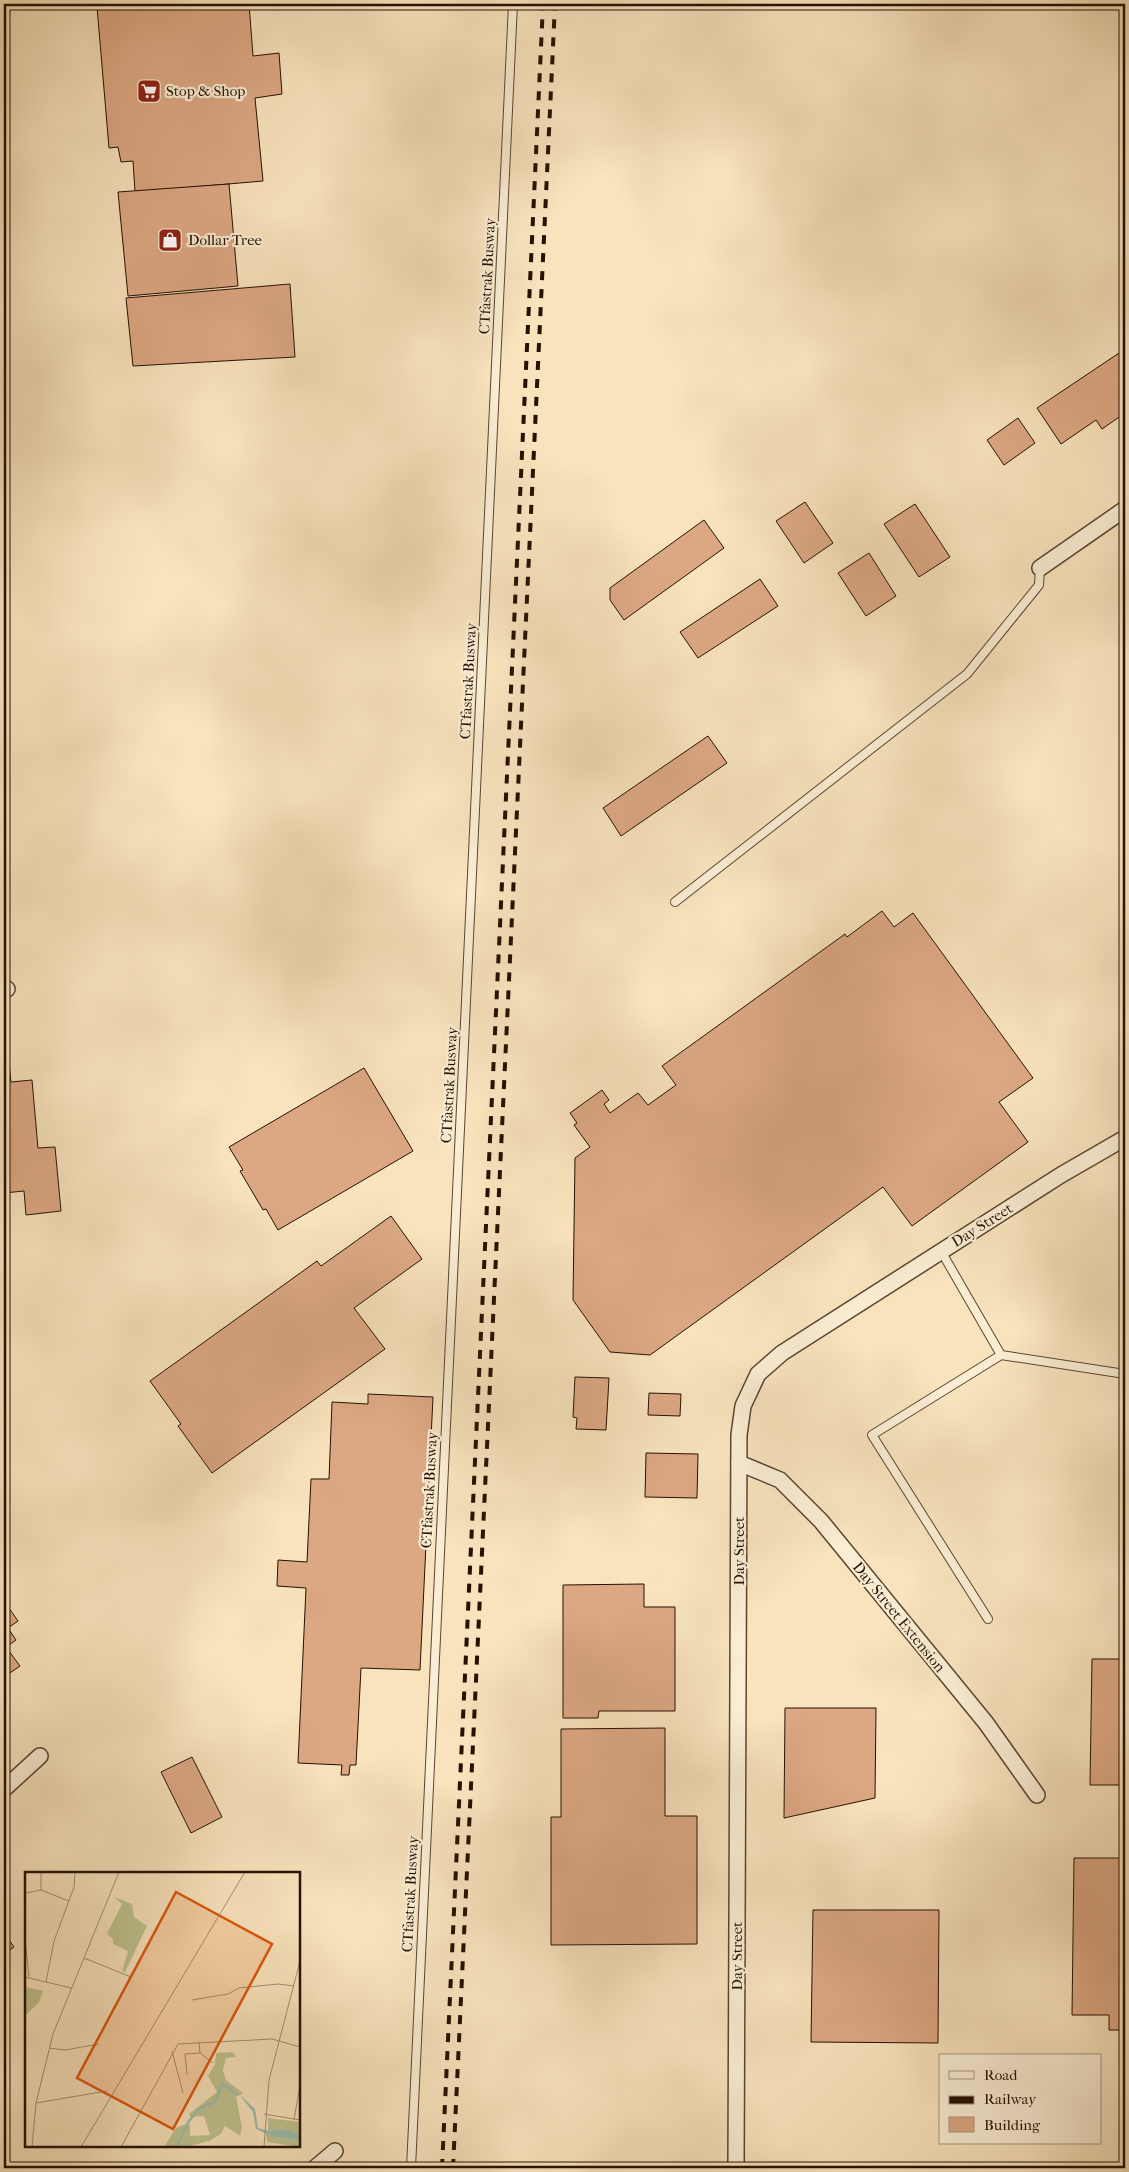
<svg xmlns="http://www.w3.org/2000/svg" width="1129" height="2172" font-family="'IM FELL French Canon',serif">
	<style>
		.building { fill: #dca884; stroke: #261002 }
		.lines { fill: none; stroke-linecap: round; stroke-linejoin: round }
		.lane-casing { stroke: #5a4531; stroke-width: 10 }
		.street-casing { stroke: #5a4531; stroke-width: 18 }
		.lane { stroke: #faedd4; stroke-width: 8 }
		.street { stroke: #faedd4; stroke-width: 15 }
		.rail { stroke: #261002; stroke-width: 4; stroke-dasharray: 9 9; stroke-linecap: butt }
		.labels { text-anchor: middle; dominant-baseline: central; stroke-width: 4.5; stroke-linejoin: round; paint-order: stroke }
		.poi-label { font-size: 15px; fill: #261002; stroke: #faedd4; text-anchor: start }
		.street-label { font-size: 15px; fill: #261002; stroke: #faedd4 }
		.inset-river { fill: none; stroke: #9dbeaf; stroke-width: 2.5 }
		.inset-road { fill: none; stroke: #a48f72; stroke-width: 1 }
		.view { fill: #de550c; fill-opacity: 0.15; stroke: #de550c; stroke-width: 2.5 }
		.inset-edge { fill: none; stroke: #261002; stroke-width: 2.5 }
	</style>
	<rect width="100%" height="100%" fill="#f8e3bd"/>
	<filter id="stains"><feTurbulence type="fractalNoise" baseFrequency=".004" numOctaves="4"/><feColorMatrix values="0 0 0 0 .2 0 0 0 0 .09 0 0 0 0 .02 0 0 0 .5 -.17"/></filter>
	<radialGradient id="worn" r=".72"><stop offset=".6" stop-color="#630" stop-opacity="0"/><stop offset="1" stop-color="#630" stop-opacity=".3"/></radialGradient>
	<g class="building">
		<path d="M 99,4 L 142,4 L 100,7 Z"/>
		<path d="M 142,4 L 249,4 L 253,56 L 279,53 L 282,94 L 255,98 L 263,181 L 135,192 L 133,161 L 121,162 L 118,147 L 109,148 L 97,7 Z"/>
		<path d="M 229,184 L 238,286 L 128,296 L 118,192 Z"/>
		<path d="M 290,284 L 295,357 L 133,366 L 126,298 Z"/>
		<path d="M 1125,349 L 1125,413 L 1102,429 L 1096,420 L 1061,444 L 1037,408 Z"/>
		<path d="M 1018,418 L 1035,443 L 1004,465 L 987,440 Z"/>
		<path d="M 805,502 L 833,543 L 804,563 L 776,521 Z"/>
		<path d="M 915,504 L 950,557 L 919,577 L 884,524 Z"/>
		<path d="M 704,520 L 724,548 L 624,620 L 610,600 L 610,588 Z"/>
		<path d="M 869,553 L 896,596 L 866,616 L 838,573 Z"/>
		<path d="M 760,579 L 778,606 L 698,658 L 680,632 Z"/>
		<path d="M 708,736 L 727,763 L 621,836 L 603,808 Z"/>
		<path d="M 882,911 L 894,927 L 913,913 L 1033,1078 L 999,1102 L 1028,1142 L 912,1226 L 883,1187 L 650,1355 L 610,1352 L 573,1300 L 575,1158 L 590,1147 L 574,1125 L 577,1123 L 570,1113 L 602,1090 L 609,1100 L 604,1104 L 610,1113 L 638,1093 L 648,1105 L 676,1085 L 662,1066 L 845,934 L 847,937 Z"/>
		<path d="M 4,1064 L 9,1064 L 11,1082 L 32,1080 L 38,1148 L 55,1147 L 61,1211 L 26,1215 L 24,1191 L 4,1193 Z"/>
		<path d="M 364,1068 L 413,1151 L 278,1230 L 266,1209 L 263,1210 L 240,1171 L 243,1170 L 229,1147 Z"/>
		<path d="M 391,1216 L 422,1259 L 354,1308 L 385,1349 L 212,1473 L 178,1426 L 181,1424 L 150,1381 L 317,1261 L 321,1266 Z"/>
		<path d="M 575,1377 L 609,1378 L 606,1430 L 576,1429 L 577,1418 L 573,1417 Z"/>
		<path d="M 649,1393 L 681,1394 L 680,1416 L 648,1415 Z"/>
		<path d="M 368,1394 L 433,1397 L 420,1670 L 361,1668 L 356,1765 L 350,1765 L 349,1775 L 341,1775 L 342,1765 L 298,1763 L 306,1588 L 277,1586 L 278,1560 L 307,1562 L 311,1479 L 329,1479 L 332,1402 L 368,1404 Z"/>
		<path d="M 646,1453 L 698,1454 L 697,1498 L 645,1497 Z"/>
		<path d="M 644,1584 L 644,1607 L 675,1607 L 675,1711 L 599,1711 L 598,1718 L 563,1718 L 563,1585 Z"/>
		<path d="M 4,1601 L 18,1621 L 8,1628 L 16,1640 L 6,1647 L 20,1666 L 4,1677 Z"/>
		<path d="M 1092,1659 L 1125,1659 L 1125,1785 L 1090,1785 Z"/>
		<path d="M 785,1708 L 876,1708 L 875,1798 L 784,1818 Z"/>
		<path d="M 665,1728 L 665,1816 L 697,1816 L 697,1944 L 551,1945 L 551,1817 L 561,1817 L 561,1729 Z"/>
		<path d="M 192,1757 L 222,1817 L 191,1833 L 161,1772 Z"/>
		<path d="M 1074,1858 L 1125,1858 L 1125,2030 L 1109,2030 L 1109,2015 L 1072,2015 Z"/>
		<path d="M 813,1910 L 939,1910 L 938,2043 L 811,2042 Z"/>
		<path d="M 4,1933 L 14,1947 L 4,1954 Z"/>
	</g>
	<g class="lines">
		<g class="lane-casing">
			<g id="lane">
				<path d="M 675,902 L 967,674 L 1039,585 L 1040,568"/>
				<path d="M 941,1251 L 1001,1355 L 872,1435 L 988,1619"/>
				<path d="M 1001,1355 L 1125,1374"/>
				<path d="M 411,2168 L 513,4"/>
			</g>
		</g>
		<g class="street-casing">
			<g id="street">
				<path d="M 1040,568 L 1125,509"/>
				<path d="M 4,989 L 7,989"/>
				<path d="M 739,1463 L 780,1480 L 821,1521 L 986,1723 L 1037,1795"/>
				<path d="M 4,1789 L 40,1756"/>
				<path d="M 315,2168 L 335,2151"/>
				<path d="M 736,2168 L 739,1435 L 743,1406 L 758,1374 L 782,1353 L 1061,1175 L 1125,1138"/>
			</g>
		</g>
		<use href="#lane" class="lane"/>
		<use href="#street" class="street"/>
		<g class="rail">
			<path d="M 442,2168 L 543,4"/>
			<path d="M 453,2168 L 555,4"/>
		</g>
	</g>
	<defs>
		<g id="supermarket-square" transform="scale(1.25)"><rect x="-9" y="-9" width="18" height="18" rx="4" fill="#8f2418" stroke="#faedd4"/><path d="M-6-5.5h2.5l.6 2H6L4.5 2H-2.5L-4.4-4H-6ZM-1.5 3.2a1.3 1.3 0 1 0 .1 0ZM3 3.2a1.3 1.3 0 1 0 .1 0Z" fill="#fff"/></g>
		<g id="shop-square" transform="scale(1.25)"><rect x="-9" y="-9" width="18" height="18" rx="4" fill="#8f2418" stroke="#faedd4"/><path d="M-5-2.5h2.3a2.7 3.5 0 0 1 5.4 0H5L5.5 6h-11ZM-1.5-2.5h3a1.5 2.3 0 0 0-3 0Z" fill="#fff"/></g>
	</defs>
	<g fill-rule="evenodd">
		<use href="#supermarket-square" x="149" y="91"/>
		<use href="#shop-square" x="170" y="240"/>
	</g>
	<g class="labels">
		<g class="poi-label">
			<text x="166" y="91">Stop &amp; Shop</text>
			<text x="188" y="240">Dollar Tree</text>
		</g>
		<g class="street-label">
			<text transform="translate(487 276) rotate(-87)">CTfastrak Busway</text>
			<text transform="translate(468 681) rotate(-87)">CTfastrak Busway</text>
			<text transform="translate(449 1085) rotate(-87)">CTfastrak Busway</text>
			<text transform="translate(982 1225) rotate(-32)">Day Street</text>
			<text transform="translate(429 1490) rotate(-87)">CTfastrak Busway</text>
			<text transform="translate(739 1551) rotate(-90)">Day Street</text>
			<text transform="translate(899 1617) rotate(51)">Day Street Extension</text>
			<text transform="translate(410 1894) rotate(-87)">CTfastrak Busway</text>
			<text transform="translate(737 1956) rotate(-90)">Day Street</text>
		</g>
	</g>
	<g transform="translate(25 1872)">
		<rect width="275" height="275" fill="#f8e3bd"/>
		<path d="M 89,25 L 107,32 L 109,45 L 122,54 L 100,100 L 97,99 L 103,79 L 88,72 L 88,67 L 82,62 L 97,32 ZM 0,115 L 18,119 L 14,130 L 0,144 ZM 208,180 L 211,185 L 201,186 L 198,198 L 201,208 L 218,221 L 211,225 L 217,255 L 215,264 L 200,254 L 196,262 L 184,269 L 161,275 L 139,275 L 151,256 L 161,252 L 165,253 L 165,264 L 185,263 L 179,244 L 166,245 L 164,242 L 192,220 L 183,204 L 190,192 L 191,181 ZM 243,246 L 275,250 L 275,263 L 262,257 L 243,259 ZM 241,261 L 249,265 L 275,268 L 275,275 L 242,270 Z" fill="#bec390"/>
		<path d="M 214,222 L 230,237 L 233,256 L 244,259 L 262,257 L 275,263 L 275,268 L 249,265 L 231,257 L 228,240 Z" fill="#9dbeaf"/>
		<path class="inset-river" d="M 151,275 L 164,249 L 175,236 L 190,230 L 197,212 L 213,223"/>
		<path class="inset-road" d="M 16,0 L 16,18M 0,21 L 16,18 L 44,29M 0,66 L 4,105M 59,86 L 106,105M 0,105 L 46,116M 21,110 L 29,69 L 49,15 L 50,0M 167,128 L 203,122 L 214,116 L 253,112 L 269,114M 24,176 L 40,178 L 74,172M 147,179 L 158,221M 175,181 L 188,191M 162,203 L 160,182 L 175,181 L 174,170M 11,231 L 82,219M 239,242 L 275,248M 269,248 L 275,213M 7,275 L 11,231 L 28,162 L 94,0M 56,275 L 220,0M 96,275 L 153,172 L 247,167 L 275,175M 239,275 L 244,208 L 275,89"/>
		<path class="view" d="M 151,20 L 247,72 L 148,257 L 52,206 Z"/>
		<rect width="275" height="275" class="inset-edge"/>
	</g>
	<rect width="1129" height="2172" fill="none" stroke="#f8e3bd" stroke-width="20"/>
	<rect x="5" y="5" width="1119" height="2162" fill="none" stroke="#261002" stroke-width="2.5"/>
	<rect x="10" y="10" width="1109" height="2152" fill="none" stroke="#261002"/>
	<rect x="939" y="2054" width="162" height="90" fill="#faedd4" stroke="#a59580"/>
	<rect x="949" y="2071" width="25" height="8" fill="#faedd4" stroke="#a59580"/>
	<text x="984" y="2080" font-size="15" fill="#261002">Road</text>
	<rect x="949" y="2096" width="25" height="8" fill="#261002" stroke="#a59580"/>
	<text x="984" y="2104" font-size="15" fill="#261002">Railway</text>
	<rect x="949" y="2117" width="25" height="15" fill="#dca884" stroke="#a59580"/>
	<text x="984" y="2130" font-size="15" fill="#261002">Building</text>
	<rect width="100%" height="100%" filter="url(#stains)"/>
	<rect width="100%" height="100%" fill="url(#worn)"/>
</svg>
